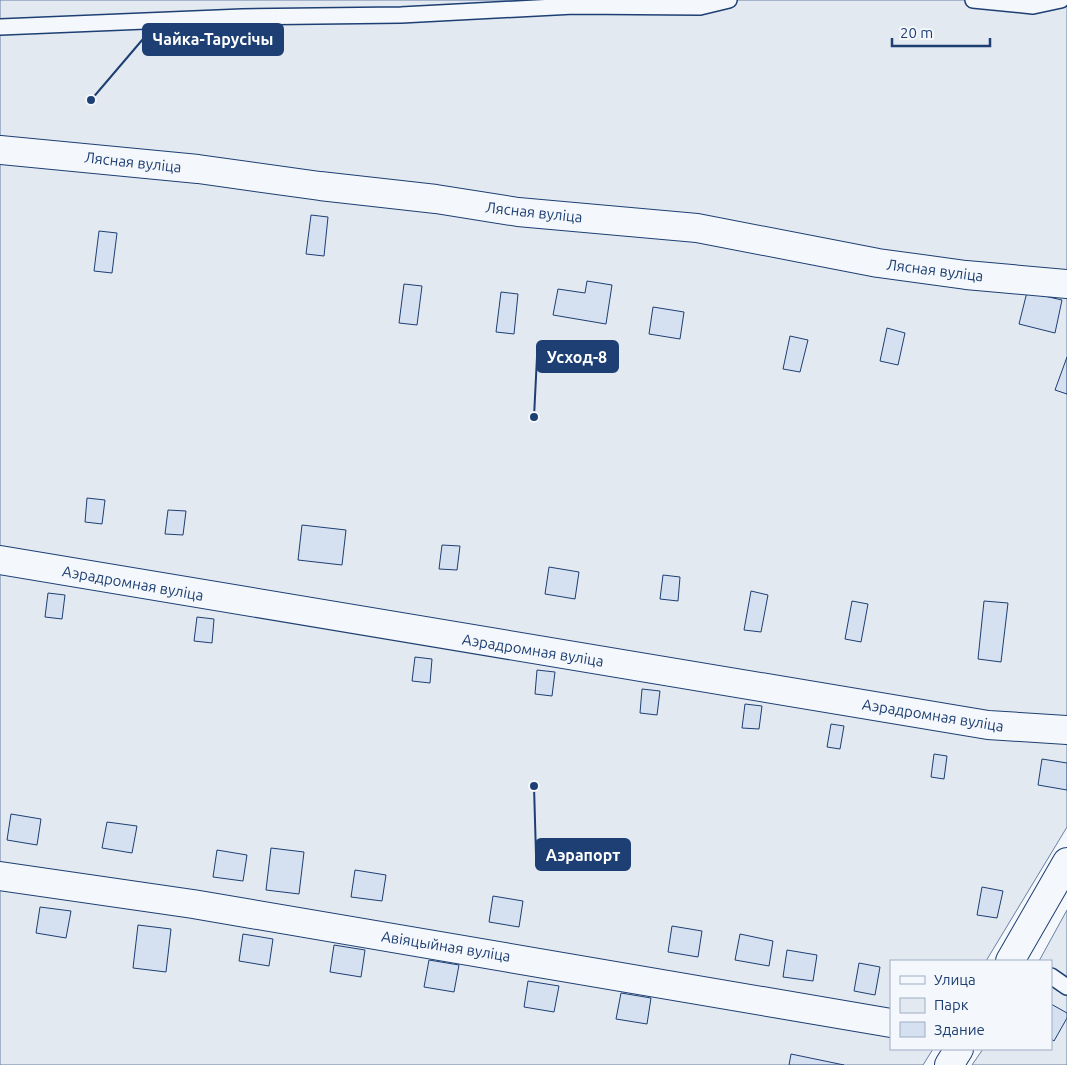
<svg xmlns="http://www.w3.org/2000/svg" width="1067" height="1065" font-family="Ubuntu,sans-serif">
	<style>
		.green { fill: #e3e9f0; stroke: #687fa3 }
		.building { fill: #d5e0f0; stroke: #1d3f73 }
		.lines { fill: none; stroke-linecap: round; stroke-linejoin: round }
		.service-casing { stroke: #1d3f73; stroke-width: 18 }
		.minor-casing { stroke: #1d3f73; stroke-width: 30 }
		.service { stroke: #f4f7fb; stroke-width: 15 }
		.minor { stroke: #f4f7fb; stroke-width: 28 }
		.labels { text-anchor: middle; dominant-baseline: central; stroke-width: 4; stroke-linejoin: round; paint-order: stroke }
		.street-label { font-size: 15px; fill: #1d3f73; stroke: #f4f7fb }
		.leader { fill: none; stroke: #1d3f73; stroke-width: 2 }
		.callout-dot { fill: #1d3f73; stroke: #f4f7fb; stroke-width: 2 }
		.callout { fill: #1d3f73; stroke: #1d3f73; stroke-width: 2 }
		.callout-label { font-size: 16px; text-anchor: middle; font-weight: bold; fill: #fff }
	</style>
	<rect width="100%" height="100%" fill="#f4f7fb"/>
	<g class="green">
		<path d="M 0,0 L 1067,0 L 1067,827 L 986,961 L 891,961 L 891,1049 L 933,1049 L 923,1065 L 0,1065 Z"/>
		<path d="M 1067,910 L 1067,1065 L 972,1065 L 983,1049 L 1051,1049 L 1051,961 L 1039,961 Z"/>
	</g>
	<g class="building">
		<path d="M 311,215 L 328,217 L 324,256 L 306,254 Z"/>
		<path d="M 99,231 L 117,233 L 112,273 L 94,271 Z"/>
		<path d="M 587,281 L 612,285 L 606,324 L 553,315 L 558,289 L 585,293 Z"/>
		<path d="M 404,284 L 422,286 L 417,325 L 399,323 Z"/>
		<path d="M 501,292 L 518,294 L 514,334 L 496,332 Z"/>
		<path d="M 1027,292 L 1062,300 L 1055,333 L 1019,324 Z"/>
		<path d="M 653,307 L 684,312 L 680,339 L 649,334 Z"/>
		<path d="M 887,328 L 905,333 L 898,365 L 880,361 Z"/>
		<path d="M 790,336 L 808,340 L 800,372 L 783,369 Z"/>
		<path d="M 1067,357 L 1067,394 L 1055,390 Z"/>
		<path d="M 87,498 L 105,500 L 102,524 L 85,522 Z"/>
		<path d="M 168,510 L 186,511 L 183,535 L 165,534 Z"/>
		<path d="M 302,525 L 346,530 L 342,565 L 298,560 Z"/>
		<path d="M 442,545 L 460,546 L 457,570 L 439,569 Z"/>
		<path d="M 549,567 L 579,572 L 575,599 L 545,594 Z"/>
		<path d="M 663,575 L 680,577 L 678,601 L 660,599 Z"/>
		<path d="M 751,591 L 768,595 L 761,632 L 744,630 Z"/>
		<path d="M 48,593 L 65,595 L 62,619 L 45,617 Z"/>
		<path d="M 852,601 L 868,604 L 861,642 L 845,639 Z"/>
		<path d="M 984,601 L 1008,603 L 1001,662 L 978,659 Z"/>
		<path d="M 197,617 L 214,619 L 212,643 L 194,641 Z"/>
		<path d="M 415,657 L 432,659 L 430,683 L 412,681 Z"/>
		<path d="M 537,670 L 555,672 L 552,696 L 535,694 Z"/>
		<path d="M 642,689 L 660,691 L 657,715 L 640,713 Z"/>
		<path d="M 745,704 L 762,706 L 759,729 L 742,728 Z"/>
		<path d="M 831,724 L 844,726 L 840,749 L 827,747 Z"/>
		<path d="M 934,754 L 947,756 L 944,779 L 931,777 Z"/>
		<path d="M 1042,759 L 1067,763 L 1067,790 L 1038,785 Z"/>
		<path d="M 11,814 L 41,819 L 37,845 L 7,840 Z"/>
		<path d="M 107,822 L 137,826 L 132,853 L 102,848 Z"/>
		<path d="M 271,848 L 304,852 L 299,894 L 266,890 Z"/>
		<path d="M 217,850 L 247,855 L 243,881 L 213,877 Z"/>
		<path d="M 355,870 L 386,875 L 382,901 L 351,897 Z"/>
		<path d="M 982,887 L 1003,891 L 997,918 L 977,915 Z"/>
		<path d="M 493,896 L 523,901 L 519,927 L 489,922 Z"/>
		<path d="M 40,907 L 71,911 L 66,938 L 36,933 Z"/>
		<path d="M 138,925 L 171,929 L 166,972 L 133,968 Z"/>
		<path d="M 672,926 L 702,931 L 698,957 L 668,952 Z"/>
		<path d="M 243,934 L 273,939 L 269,966 L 239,961 Z"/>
		<path d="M 740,934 L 773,941 L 769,966 L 735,960 Z"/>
		<path d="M 334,945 L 365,950 L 361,977 L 330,972 Z"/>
		<path d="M 787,950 L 817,955 L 813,981 L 783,977 Z"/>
		<path d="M 429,960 L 459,965 L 454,992 L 424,987 Z"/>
		<path d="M 859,963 L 880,967 L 875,995 L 854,991 Z"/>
		<path d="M 528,981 L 559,986 L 554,1012 L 524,1007 Z"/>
		<path d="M 621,993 L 651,998 L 647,1024 L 616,1019 Z"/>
		<path d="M 1051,1004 L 1067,1013 L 1067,1018 L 1054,1041 L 1051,1039 Z"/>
		<path d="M 791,1054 L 844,1065 L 789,1065 Z"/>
	</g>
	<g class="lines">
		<g class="service-casing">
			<g id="service">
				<path d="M 973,0 L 1033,6 L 1061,0"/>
				<path d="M 0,27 L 242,17 L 401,15 L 574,6 L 700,7 L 729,0"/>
				<path d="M 1051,976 L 1067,987"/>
			</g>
		</g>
		<g class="minor-casing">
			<g id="minor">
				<path d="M 0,150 L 198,169 L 320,186 L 436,199 L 518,212 L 697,228 L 878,263 L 966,275 L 1067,284"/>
				<path d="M 0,560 L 988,725 L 1067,730"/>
				<path d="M 0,876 L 193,904 L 891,1023"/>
				<path d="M 1010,961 L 1067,862"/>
				<path d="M 949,1065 L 959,1049"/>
			</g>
		</g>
		<use href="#service" class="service"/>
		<use href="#minor" class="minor"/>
	</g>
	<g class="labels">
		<g class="street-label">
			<text transform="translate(133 162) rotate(6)">Лясная вуліца</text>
			<text transform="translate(534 212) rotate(6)">Лясная вуліца</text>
			<text transform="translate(935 270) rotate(7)">Лясная вуліца</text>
			<text transform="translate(133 583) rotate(10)">Аэрадромная вуліца</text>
			<text transform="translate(533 650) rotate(9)">Аэрадромная вуліца</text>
			<text transform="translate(933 715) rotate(9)">Аэрадромная вуліца</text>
			<text transform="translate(446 946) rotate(9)">Авіяцыйная вуліца</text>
		</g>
	</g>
	<path class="leader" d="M91 100L143 39M534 417L537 357M534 786L536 855"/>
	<g class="callout-dot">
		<circle cx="91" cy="100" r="5"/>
		<circle cx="534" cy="417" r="5"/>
		<circle cx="534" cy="786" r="5"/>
	</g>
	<g class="callout">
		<rect x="143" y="24" width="140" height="31" rx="5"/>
		<rect x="537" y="341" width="81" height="31" rx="5"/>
		<rect x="536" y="839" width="94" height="31" rx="5"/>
	</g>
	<g class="callout-label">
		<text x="213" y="45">Чайка-Тарусічы</text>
		<text x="577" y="363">Усход-8</text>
		<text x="583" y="861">Аэрапорт</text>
	</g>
	<rect x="890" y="960" width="162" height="90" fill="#f4f7fb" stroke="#9eadc5"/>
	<rect x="900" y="976" width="25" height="8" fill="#f4f7fb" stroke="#9eadc5"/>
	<text x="934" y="985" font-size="15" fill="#1d3f73">Улица</text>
	<rect x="900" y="998" width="25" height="15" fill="#e3e9f0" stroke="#9eadc5"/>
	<text x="934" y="1010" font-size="15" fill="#1d3f73">Парк</text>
	<rect x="900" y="1022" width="25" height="15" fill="#d5e0f0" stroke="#9eadc5"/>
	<text x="934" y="1035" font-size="15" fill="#1d3f73">Здание</text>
	<path d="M892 38v8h98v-8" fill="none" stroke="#1d3f73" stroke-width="2.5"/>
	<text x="900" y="38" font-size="15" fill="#1d3f73" stroke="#f4f7fb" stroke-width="4" paint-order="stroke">20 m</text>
</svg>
